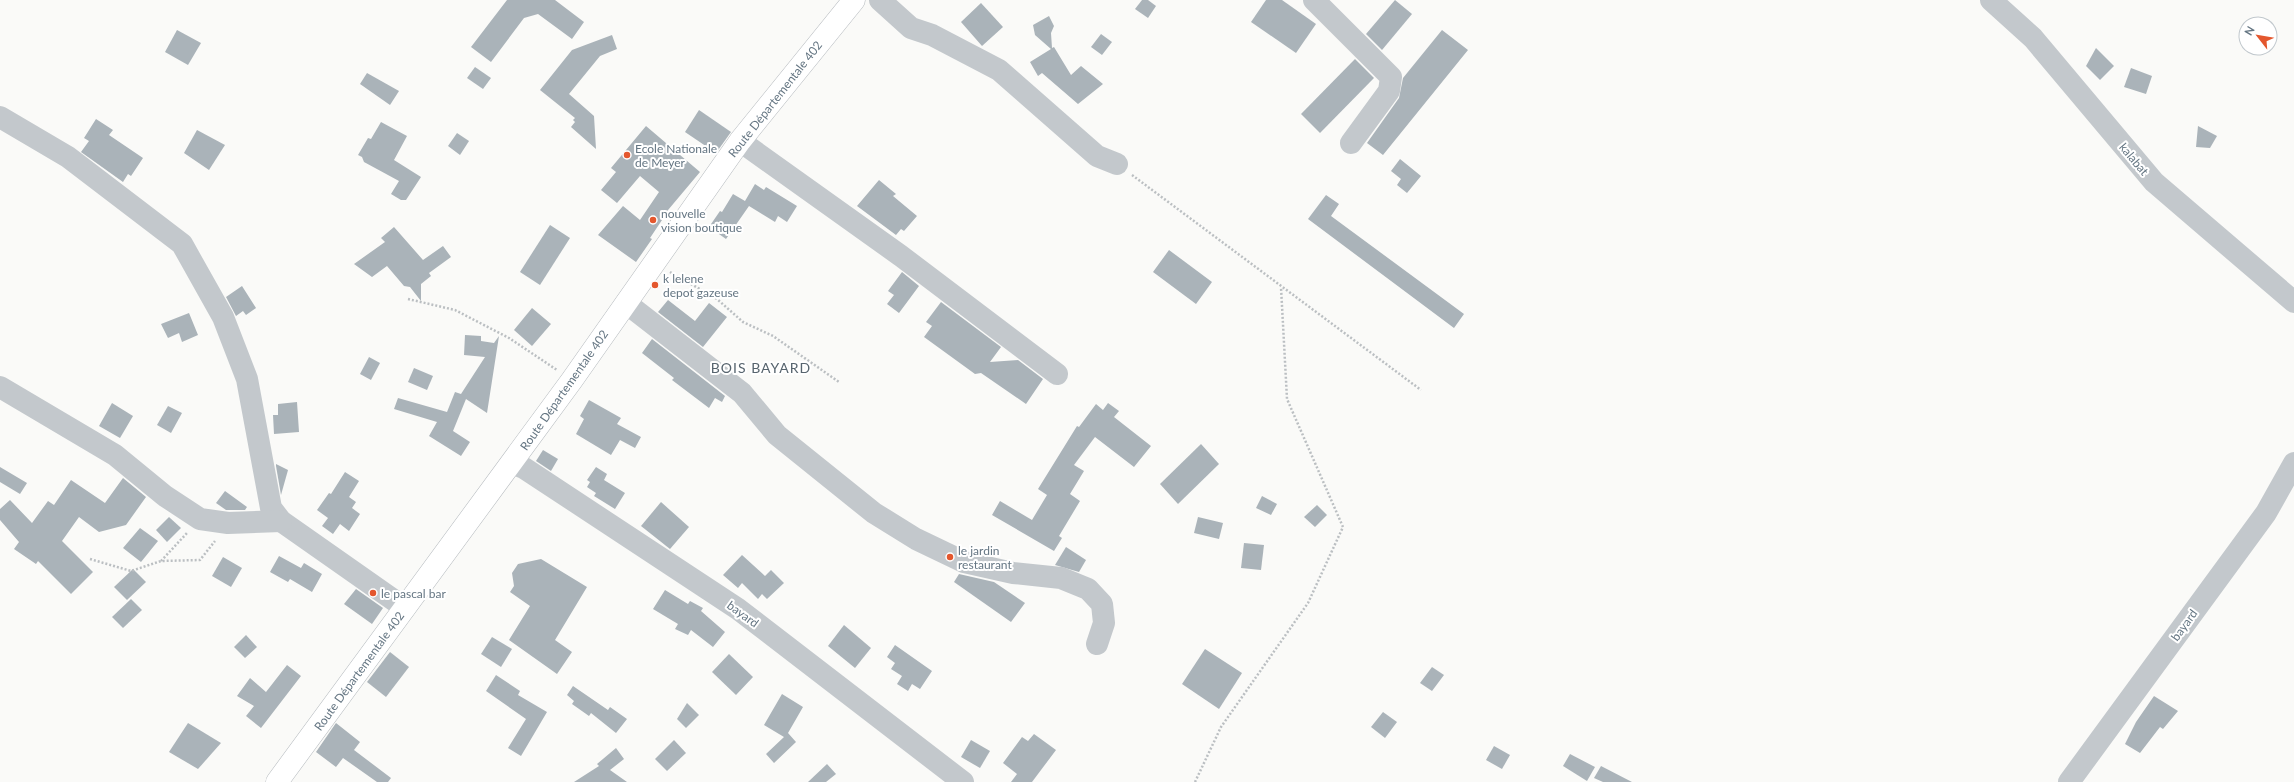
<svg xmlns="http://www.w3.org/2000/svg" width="2294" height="782" font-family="Lato,sans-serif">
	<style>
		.building { fill: #aab3b9 }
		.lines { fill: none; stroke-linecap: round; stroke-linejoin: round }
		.major-casing { stroke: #b5babe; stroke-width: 23 }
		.path { stroke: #bbbfc2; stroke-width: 2.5; stroke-dasharray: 2 2; stroke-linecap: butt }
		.minor { stroke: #c3c8cc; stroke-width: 22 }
		.major { stroke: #fff; stroke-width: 22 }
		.poi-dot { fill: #e4572e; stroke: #fff; stroke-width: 1.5 }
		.labels { text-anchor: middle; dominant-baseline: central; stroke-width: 4; stroke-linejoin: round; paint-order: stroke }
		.street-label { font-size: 12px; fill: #657683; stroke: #fff }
		.poi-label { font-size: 12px; fill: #657683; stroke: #fff; text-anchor: start }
		.quarter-label { font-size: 14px; letter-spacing: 1px; fill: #57646e; stroke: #fff }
	</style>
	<rect width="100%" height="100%" fill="#fafaf8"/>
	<g class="building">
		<path d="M 507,0 L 555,0 L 584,22 L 572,39 L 538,14 L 524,18 L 491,62 L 471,47 Z"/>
		<path d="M 1142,0 L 1148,0 L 1156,6 L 1148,18 L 1135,9 Z"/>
		<path d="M 1266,0 L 1282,0 L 1316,24 L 1296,53 L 1251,22 Z"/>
		<path d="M 1395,0 L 1412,14 L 1382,50 L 1366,34 Z"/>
		<path d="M 981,3 L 1003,27 L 982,46 L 961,22 Z"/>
		<path d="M 1049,16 L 1054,26 L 1051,33 L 1052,48 L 1054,47 L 1071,75 L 1081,66 L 1103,84 L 1078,104 L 1042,73 L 1038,76 L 1030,62 L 1051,49 L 1035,35 L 1033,25 Z"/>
		<path d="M 177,30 L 201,43 L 188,65 L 165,52 Z"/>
		<path d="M 1442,30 L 1468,50 L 1383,155 L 1367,143 L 1399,98 L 1403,78 Z"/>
		<path d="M 1101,34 L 1112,42 L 1102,55 L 1091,47 Z"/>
		<path d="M 612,35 L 617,49 L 600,56 L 569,94 L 594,116 L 596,149 L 571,127 L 575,122 L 573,120 L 575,118 L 540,90 L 572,50 Z"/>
		<path d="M 2096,48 L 2114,66 L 2100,80 L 2086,66 Z"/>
		<path d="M 1355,59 L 1374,78 L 1320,133 L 1301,114 Z"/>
		<path d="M 475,67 L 491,78 L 483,89 L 467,78 Z"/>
		<path d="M 2131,68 L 2152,76 L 2146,94 L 2124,87 Z"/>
		<path d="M 367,73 L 399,91 L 390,105 L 360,84 Z"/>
		<path d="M 699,110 L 731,132 L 716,153 L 685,132 Z"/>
		<path d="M 96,119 L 113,130 L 109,135 L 143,158 L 131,176 L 128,174 L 123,182 L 81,152 L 89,141 L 84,138 Z"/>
		<path d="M 381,122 L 407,136 L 394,160 L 421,177 L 406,200 L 401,200 L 391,194 L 399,181 L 364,162 L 362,157 L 358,155 L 368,138 L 371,139 Z"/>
		<path d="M 646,126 L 700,172 L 663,216 L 664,217 L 650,238 L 652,239 L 636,262 L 598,235 L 623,206 L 640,220 L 659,192 L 640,176 L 617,203 L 601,190 L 616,172 L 611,168 Z"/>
		<path d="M 2198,126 L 2217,136 L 2210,148 L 2196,147 Z"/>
		<path d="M 197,130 L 225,145 L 209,170 L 184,153 Z"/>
		<path d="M 457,133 L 469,141 L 460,155 L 448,146 Z"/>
		<path d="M 1400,159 L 1421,176 L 1407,193 L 1397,185 L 1401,179 L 1391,171 Z"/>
		<path d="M 879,180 L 896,194 L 893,196 L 917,216 L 904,231 L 901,229 L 896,235 L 857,206 Z"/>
		<path d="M 755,184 L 764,190 L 766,187 L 797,206 L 787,222 L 778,216 L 775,222 L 749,206 L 726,239 L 709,227 L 720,211 L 722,212 L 733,194 L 745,201 Z"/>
		<path d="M 1326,195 L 1339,204 L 1331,216 L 1464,314 L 1454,328 L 1308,219 Z"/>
		<path d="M 550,225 L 570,238 L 540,285 L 520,272 Z"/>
		<path d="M 394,227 L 423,260 L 443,246 L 451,257 L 429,273 L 431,276 L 421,284 L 421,301 L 410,287 L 404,286 L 387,266 L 372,277 L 354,264 L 385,242 L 381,238 Z"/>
		<path d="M 1169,250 L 1212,282 L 1196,304 L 1153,272 Z"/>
		<path d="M 902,272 L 919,286 L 899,313 L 887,304 L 894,295 L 888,291 Z"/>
		<path d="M 242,286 L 256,308 L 246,315 L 243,311 L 236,316 L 226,297 Z"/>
		<path d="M 668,300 L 695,321 L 709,303 L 727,317 L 703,347 L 658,312 Z"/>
		<path d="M 941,302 L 1001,347 L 990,362 L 1018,360 L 1043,379 L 1026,404 L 981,373 L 975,374 L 924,337 L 932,326 L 926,322 Z"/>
		<path d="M 532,308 L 551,324 L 532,346 L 514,330 Z"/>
		<path d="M 189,313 L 198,335 L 182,342 L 179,333 L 168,338 L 161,324 Z"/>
		<path d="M 465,335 L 481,336 L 481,341 L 494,343 L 499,336 L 487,413 L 466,399 L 453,431 L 470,442 L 461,456 L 429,436 L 437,422 L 394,409 L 398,398 L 447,412 L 455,392 L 461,394 L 485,357 L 464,355 Z"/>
		<path d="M 652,339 L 725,396 L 722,402 L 715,398 L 709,408 L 672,380 L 674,378 L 642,353 Z"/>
		<path d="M 369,357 L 380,363 L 371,380 L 360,374 Z"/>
		<path d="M 414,368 L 433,376 L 427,390 L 408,382 Z"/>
		<path d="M 589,400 L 621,418 L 617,424 L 641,437 L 635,448 L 620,440 L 611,455 L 576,434 L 584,419 L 580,416 Z"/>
		<path d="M 297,402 L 299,432 L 274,434 L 273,415 L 278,415 L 278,404 Z"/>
		<path d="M 112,403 L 133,416 L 120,438 L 99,426 Z"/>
		<path d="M 1108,403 L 1119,411 L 1114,417 L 1151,446 L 1134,467 L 1095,437 L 1074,465 L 1084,471 L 1070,494 L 1080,501 L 1059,536 L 1062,538 L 1054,551 L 992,515 L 1000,501 L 1032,520 L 1047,495 L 1038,489 L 1077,426 L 1079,427 L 1096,404 L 1103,410 Z"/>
		<path d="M 168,406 L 182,413 L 171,433 L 157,425 Z"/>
		<path d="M 1201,444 L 1219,464 L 1178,504 L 1160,484 Z"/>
		<path d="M 543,450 L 558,459 L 551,471 L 536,461 Z"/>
		<path d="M 276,464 L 288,470 L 281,495 L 276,466 Z"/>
		<path d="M 0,467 L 27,483 L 20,494 L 0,482 Z"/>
		<path d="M 596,467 L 607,474 L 604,480 L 625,493 L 615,509 L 594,496 L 596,493 L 587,487 L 590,482 L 587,480 Z"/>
		<path d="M 345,472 L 359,481 L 349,497 L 356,502 L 352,508 L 360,514 L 349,531 L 340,524 L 333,534 L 322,526 L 328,518 L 317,510 L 329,493 L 331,494 Z"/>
		<path d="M 123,478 L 146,497 L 126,525 L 99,532 L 79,517 L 62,541 L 93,572 L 71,594 L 38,561 L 36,564 L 14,549 L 19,542 L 0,520 L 0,509 L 10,500 L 32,523 L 48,501 L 54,505 L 71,480 L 105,503 Z"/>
		<path d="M 225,491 L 247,507 L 245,510 L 226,510 L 216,503 Z"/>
		<path d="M 1262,496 L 1277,504 L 1271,515 L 1256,508 Z"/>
		<path d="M 661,502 L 689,527 L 670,549 L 641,526 Z"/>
		<path d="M 1317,505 L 1327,515 L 1315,527 L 1304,517 Z"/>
		<path d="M 169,517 L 181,528 L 167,542 L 156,530 Z"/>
		<path d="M 1198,517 L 1223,523 L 1219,539 L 1194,533 Z"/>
		<path d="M 140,528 L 158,541 L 141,562 L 123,548 Z"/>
		<path d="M 1244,543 L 1264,545 L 1261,570 L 1241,568 Z"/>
		<path d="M 1066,547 L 1086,560 L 1079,572 L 1055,565 Z"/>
		<path d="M 742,555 L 765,576 L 771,570 L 784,583 L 767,599 L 762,594 L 758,599 L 742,583 L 738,588 L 723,575 Z"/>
		<path d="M 279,556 L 301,568 L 304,563 L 322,574 L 312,592 L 290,579 L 288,582 L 270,572 Z"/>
		<path d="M 223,557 L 242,568 L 231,587 L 212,576 Z"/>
		<path d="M 541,559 L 587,587 L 555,640 L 572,652 L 557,674 L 509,640 L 530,606 L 510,592 L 514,586 L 512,573 L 518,564 Z"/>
		<path d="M 133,569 L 146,582 L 127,600 L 114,587 Z"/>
		<path d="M 959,574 L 994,582 L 1025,603 L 1011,622 L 954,582 Z"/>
		<path d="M 356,589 L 383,608 L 372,624 L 344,604 Z"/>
		<path d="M 665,590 L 688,604 L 690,601 L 703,608 L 701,611 L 725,632 L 713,647 L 691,630 L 688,635 L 675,629 L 678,624 L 653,609 Z"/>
		<path d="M 131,599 L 142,610 L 123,628 L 112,617 Z"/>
		<path d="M 844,625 L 871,648 L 855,668 L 828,646 Z"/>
		<path d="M 246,635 L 257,647 L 245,658 L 234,647 Z"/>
		<path d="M 492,637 L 512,649 L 501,667 L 481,654 Z"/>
		<path d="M 895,645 L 932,671 L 920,689 L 912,684 L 908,691 L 897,684 L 902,676 L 891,669 L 895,663 L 887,657 Z"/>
		<path d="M 1205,649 L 1242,673 L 1219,709 L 1182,684 Z"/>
		<path d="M 390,652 L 409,667 L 386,697 L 367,682 Z"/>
		<path d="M 729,654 L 753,677 L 736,695 L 712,672 Z"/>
		<path d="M 287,665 L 301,676 L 261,728 L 246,716 L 254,706 L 237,696 L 250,678 L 266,692 Z"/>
		<path d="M 1432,667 L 1444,675 L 1432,691 L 1420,683 Z"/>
		<path d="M 496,675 L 520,691 L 518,695 L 547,712 L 521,756 L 508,748 L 526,719 L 486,691 Z"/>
		<path d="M 573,686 L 608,710 L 610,707 L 627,719 L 616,733 L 591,713 L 589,716 L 572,704 L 574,701 L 567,695 Z"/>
		<path d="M 782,694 L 803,707 L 788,733 L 796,742 L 774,763 L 766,754 L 784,737 L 764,725 Z"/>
		<path d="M 2154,696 L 2178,711 L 2163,729 L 2160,727 L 2140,753 L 2125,744 L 2136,722 Z"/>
		<path d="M 687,703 L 699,715 L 686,728 L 677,719 Z"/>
		<path d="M 1383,712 L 1397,722 L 1385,738 L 1371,727 Z"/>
		<path d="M 188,723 L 221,743 L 198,769 L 169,752 Z"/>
		<path d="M 336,723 L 360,742 L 354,750 L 391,778 L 388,782 L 377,782 L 343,758 L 336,767 L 316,752 Z"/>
		<path d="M 1034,734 L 1056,750 L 1032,782 L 1011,782 L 1017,774 L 1003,763 L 1022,737 L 1028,741 Z"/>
		<path d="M 674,740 L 686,753 L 667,771 L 655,759 Z"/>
		<path d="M 971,740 L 990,751 L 980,768 L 961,757 Z"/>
		<path d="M 1494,746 L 1510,755 L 1502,769 L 1486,760 Z"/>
		<path d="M 616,748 L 624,759 L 610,770 L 627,782 L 574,782 L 599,766 L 597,764 Z"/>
		<path d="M 1570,754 L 1595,767 L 1587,781 L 1563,766 Z"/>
		<path d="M 827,764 L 836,774 L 826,782 L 808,782 Z"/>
		<path d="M 1601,766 L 1632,782 L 1603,782 L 1594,778 Z"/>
	</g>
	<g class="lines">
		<g class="major-casing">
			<path id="major" d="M 277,782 L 572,380 L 740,141 L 854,0"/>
		</g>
		<g class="path">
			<path d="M 1132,175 L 1421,390"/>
			<path d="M 670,272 L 717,299 L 743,322 L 773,336 L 839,382"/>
			<path d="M 408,299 L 455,310 L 509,338 L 557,370"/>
			<path d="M 90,559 L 131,571 L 161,561 L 200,560 L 215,541"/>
			<path d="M 161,561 L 187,533"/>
			<path d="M 1195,782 L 1221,727 L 1308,603 L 1343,527 L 1287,399 L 1281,287"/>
		</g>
		<g class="minor">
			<path d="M 880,0 L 911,28 L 932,35 L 999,70 L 1097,156 L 1117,164"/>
			<path d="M 1314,0 L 1391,77 L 1389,91 L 1351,143"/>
			<path d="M 1991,0 L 2033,38 L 2154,182 L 2294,302"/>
			<path d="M 0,117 L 68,157 L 182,244 L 223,317 L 247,379 L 271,508 L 281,521 L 405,608"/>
			<path d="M 740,141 L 901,256 L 1057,374"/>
			<path d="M 626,303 L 742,393 L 777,435 L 874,513 L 916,539 L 964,562 L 1013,573 L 1061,578 L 1088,589 L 1102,604 L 1104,623 L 1097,644"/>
			<path d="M 0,387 L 115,455 L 165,496 L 200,519 L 228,523 L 281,521"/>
			<path d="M 512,463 L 524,468 L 738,609 L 963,782"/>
			<path d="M 2069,782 L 2266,513 L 2294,463"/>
		</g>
		<use href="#major" class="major"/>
	</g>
	<g class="poi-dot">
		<circle cx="627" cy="155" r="4"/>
		<circle cx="653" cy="220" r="4"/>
		<circle cx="655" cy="285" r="4"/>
		<circle cx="950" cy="557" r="4"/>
		<circle cx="373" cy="593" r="4"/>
	</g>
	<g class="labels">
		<g class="street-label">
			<text transform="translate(775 99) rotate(-52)">Route Départementale 402</text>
			<text transform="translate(2134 159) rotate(50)">kalabat</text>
			<text transform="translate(564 390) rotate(-55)">Route Départementale 402</text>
			<text transform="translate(743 614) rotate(36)">bayard</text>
			<text transform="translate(2184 625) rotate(-54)">bayard</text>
			<text transform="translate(359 671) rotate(-54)">Route Départementale 402</text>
		</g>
		<g class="poi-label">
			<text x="635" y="148">Ecole Nationale<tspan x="635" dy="14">de Meyer</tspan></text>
			<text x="661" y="213">nouvelle<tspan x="661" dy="14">vision boutique</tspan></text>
			<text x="663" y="278">k lelene<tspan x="663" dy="14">depot gazeuse</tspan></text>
			<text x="958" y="550">le jardin<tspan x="958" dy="14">restaurant</tspan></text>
			<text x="381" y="593">le pascal bar</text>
		</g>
		<g class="quarter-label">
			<text x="761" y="367">BOIS BAYARD</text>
		</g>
	</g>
	<g transform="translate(2258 36) rotate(301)"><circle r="19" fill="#ffffff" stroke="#c1c8cd"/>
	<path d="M0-3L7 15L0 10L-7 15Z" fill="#e4572e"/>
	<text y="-6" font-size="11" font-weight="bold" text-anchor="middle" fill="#657683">N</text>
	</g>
</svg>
